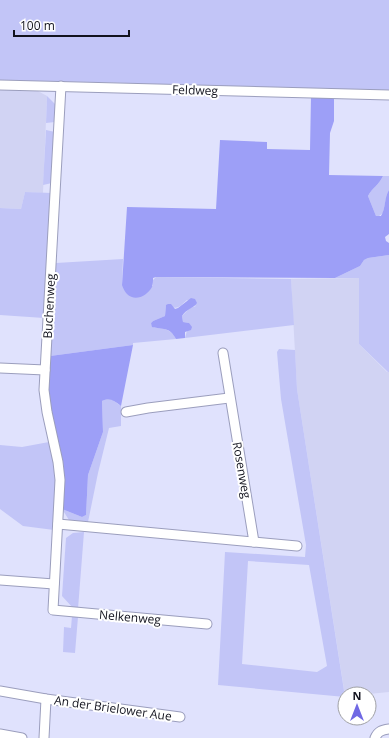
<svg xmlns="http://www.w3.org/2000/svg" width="389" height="738" font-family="'Open Sans',sans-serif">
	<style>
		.built { fill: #d1d3f3 }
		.green { fill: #c2c5f7; fill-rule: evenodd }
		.forest { fill: #9d9ff7 }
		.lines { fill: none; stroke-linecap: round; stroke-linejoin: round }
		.minor-casing { stroke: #9b9ebd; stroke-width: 11 }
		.minor { stroke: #fff; stroke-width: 9 }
		.labels { text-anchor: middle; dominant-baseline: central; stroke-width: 4; stroke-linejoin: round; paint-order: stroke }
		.street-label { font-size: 12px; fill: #12131e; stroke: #fff }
	</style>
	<rect width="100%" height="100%" fill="#e0e2fd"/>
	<g class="built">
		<path d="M 0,89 L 36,90 L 47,96 L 43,193 L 25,192 L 21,209 L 0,208 Z"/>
		<path d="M 359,278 L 359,344 L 387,372 L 389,372 L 389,692 L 369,694 L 345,694 L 345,696 L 297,389 L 291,279 Z"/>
	</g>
	<g class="green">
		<path d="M 0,0 L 389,0 L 389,91 L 95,82 L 0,81 Z"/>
		<path d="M 47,96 L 56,105 L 55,122 L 46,123 Z"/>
		<path d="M 46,130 L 55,132 L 52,183 L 43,185 Z"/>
		<path d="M 383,176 L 389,176 L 389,190 L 387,194 L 383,213 L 379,216 L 376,216 L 368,196 C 372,188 379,185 383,176 Z"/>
		<path d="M 25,192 L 52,193 L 44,318 L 0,315 L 0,208 L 21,209 Z"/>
		<path d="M 389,255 L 389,372 L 388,372 L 359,344 L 359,278 L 335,278 L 360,266 L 364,260 L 368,258 Z"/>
		<path d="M 123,259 L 122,285 L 153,286 L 153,280 L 156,277 L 291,279 L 294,325 L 185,338 L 189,323 L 183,322 L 182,316 L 190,308 L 196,306 L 187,300 C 178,308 178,310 166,305 L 165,316 L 153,321 L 151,323 L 154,328 C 164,328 171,329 176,339 L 133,343 L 133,345 L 50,356 L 56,263 Z"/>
		<path d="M 279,349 L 295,350 L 297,389 L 345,697 L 218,685 L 225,552 L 305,557 L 306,545 L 281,399 L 277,352 ZM 248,561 L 309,565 L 327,666 L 317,672 L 242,664 Z"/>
		<path d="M 106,399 L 111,399 L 121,406 L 121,426 L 109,428 L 98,473 L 88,522 L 69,520 L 62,509 L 82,517 L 86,515 L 88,475 L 103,432 L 102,401 Z"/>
		<path d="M 49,442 L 54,464 L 56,497 L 54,530 L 23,526 L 0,509 L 0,445 L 22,447 Z"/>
		<path d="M 84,532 L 78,609 L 73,608 L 62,596 L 66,538 L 73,533 Z"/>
		<path d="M 72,616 L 78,617 L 75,653 L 63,652 L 64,627 L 71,628 Z"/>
	</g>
	<g class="forest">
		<path d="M 311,97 L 334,97 L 334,121 L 330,133 L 329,175 L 383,176 C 379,185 372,188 368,196 L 376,216 L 381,216 C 386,208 384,198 389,190 L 389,234 L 385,237 L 386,241 L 389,243 L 389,255 L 368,258 L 364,260 L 360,266 L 335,278 L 156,277 L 153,278 C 153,281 153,284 152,287 C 147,296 135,302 127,294 C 125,292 123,288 122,285 L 127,207 L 216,209 L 220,140 L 267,142 L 267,149 L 310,150 Z"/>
		<path d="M 191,298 L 195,299 L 197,303 C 194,308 186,309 182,316 L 183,322 L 189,323 L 192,327 L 191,330 L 185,332 L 185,338 L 176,339 C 169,326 163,330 152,327 L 151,323 L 153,321 L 165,316 L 166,305 L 168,304 L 171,304 L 175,309 L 178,308 Z"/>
		<path d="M 133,345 L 121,406 C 114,401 110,397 102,401 L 103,432 L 88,475 L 86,515 L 82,517 L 62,509 L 64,480 L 63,461 L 49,406 L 48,389 L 50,356 Z"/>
	</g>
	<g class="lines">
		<g class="minor-casing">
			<g id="minor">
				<path d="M 0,85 L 389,95"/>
				<path d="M 61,86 L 44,390 L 47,412 L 58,462 L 60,480 L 53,610 L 207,624"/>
				<path d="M 223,353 L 254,542"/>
				<path d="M 0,368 L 45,370"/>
				<path d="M 126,412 L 148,408 L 229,398"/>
				<path d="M 58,524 L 297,546"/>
				<path d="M 0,580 L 54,584"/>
				<path d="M 0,691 L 46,699 L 180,717"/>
				<path d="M 0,734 L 22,738"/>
				<path d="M 44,738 L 46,699"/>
				<path d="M 375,738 C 378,731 382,730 389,729"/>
			</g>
		</g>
		<use href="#minor" class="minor"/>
	</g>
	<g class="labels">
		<g class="street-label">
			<text transform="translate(195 90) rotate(2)">Feldweg</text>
			<text transform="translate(49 306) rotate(-87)">Buchenweg</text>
			<text transform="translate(242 470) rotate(80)">Rosenweg</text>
			<text transform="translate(130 617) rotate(5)">Nelkenweg</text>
			<text transform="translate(113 708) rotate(8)">An der Brielower Aue</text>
		</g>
	</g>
	<g transform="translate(357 706)"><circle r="19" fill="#ffffff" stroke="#a0a1a5"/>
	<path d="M0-3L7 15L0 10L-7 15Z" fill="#7069e4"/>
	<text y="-6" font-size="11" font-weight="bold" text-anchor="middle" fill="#12131e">N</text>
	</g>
	<path d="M14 30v6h115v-6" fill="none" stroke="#12131e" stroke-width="2"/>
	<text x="20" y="30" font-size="12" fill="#12131e" stroke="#ffffff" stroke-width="3" paint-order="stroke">100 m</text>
</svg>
